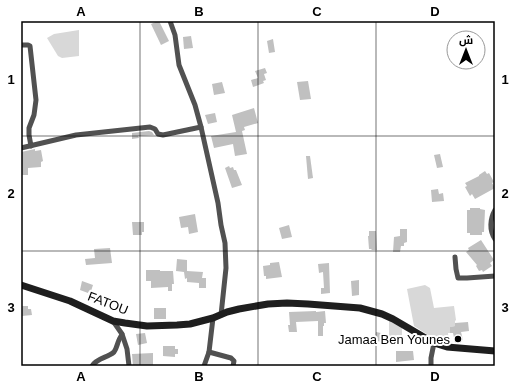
<svg xmlns="http://www.w3.org/2000/svg" width="516" height="387" font-family="Helvetica,Cairo,sans-serif">
	<style>
		.green { fill: #d8d8d8 }
		.building { fill: #c0c0c0 }
		.lines { fill: none; stroke-linecap: round; stroke-linejoin: round }
		.street { stroke: #515151; stroke-width: 5 }
		.secondary { stroke: #1e1e1e; stroke-width: 7 }
		.grid { fill: none; stroke: #000; stroke-width: 1; stroke-opacity: 0.55 }
		.poi-dot { fill: #000; stroke: #fff; stroke-width: 1.5 }
		.labels { text-anchor: middle; dominant-baseline: central; stroke-width: 4; stroke-linejoin: round; paint-order: stroke }
		.street-label { font-size: 13px; fill: #000; stroke: #fff }
		.poi-label { font-size: 13px; fill: #000; stroke: #fff; text-anchor: end }
		.neatline { fill: none; stroke: #000; stroke-width: 1.5 }
		.grid-label { font-size: 13px; text-anchor: middle; font-weight: bold; fill: #000 }
	</style>
	<rect width="100%" height="100%" fill="#fff"/>
	<g class="green">
		<path d="M 79,30 L 79,56 L 62,58 L 58,56 L 47,38 L 54,34 Z"/>
		<path d="M 425,285 L 430,288 L 434,308 L 454,306 L 456,320 L 455,321 L 455,326 L 450,327 L 450,333 L 448,333 L 449,342 L 436,340 L 414,326 L 407,289 Z"/>
		<path d="M 389,321 L 402,328 L 402,339 L 389,339 Z"/>
	</g>
	<g class="building">
		<path d="M 158,21 L 159,21 L 169,41 L 161,45 L 151,24 Z"/>
		<path d="M 191,36 L 193,48 L 184,49 L 183,37 Z"/>
		<path d="M 273,39 L 275,52 L 269,53 L 267,41 Z"/>
		<path d="M 265,68 L 267,73 L 264,74 L 266,80 L 263,81 L 264,83 L 253,87 L 251,80 L 258,78 L 255,71 Z"/>
		<path d="M 308,81 L 311,99 L 300,100 L 297,82 Z"/>
		<path d="M 222,82 L 225,93 L 214,95 L 212,84 Z"/>
		<path d="M 254,108 L 258,123 L 244,127 L 245,130 L 242,131 L 247,154 L 235,156 L 233,144 L 214,148 L 211,136 L 236,132 L 232,115 Z"/>
		<path d="M 215,113 L 217,122 L 208,124 L 205,115 Z"/>
		<path d="M 149,131 L 152,132 L 154,135 L 138,136 L 139,138 L 132,139 L 132,133 Z"/>
		<path d="M 35,149 L 35,151 L 41,150 L 43,161 L 41,162 L 41,167 L 28,168 L 28,175 L 22,175 L 21,174 L 21,152 Z"/>
		<path d="M 440,154 L 443,167 L 437,168 L 434,155 Z"/>
		<path d="M 306,156 L 310,156 L 313,178 L 308,179 Z"/>
		<path d="M 229,166 L 230,168 L 233,167 L 234,170 L 236,170 L 242,185 L 232,188 L 225,168 Z"/>
		<path d="M 485,171 L 487,174 L 489,173 L 494,182 L 492,183 L 495,188 L 475,199 L 472,194 L 470,196 L 465,187 L 467,186 L 465,183 L 479,176 L 479,175 Z"/>
		<path d="M 438,189 L 439,194 L 443,193 L 444,201 L 432,202 L 431,190 Z"/>
		<path d="M 470,208 L 480,208 L 480,209 L 485,210 L 484,232 L 482,232 L 482,235 L 470,235 L 470,233 L 467,233 L 467,210 L 470,210 Z"/>
		<path d="M 195,214 L 198,232 L 189,234 L 188,227 L 181,228 L 179,217 Z"/>
		<path d="M 132,222 L 144,222 L 144,232 L 142,232 L 142,235 L 133,235 Z"/>
		<path d="M 289,225 L 292,237 L 282,239 L 279,228 Z"/>
		<path d="M 400,229 L 407,229 L 407,242 L 404,243 L 404,246 L 401,246 L 400,252 L 393,252 L 394,237 L 400,236 Z"/>
		<path d="M 369,231 L 376,231 L 377,250 L 372,250 L 371,249 L 369,249 L 368,236 L 369,236 Z"/>
		<path d="M 481,240 L 494,260 L 490,263 L 492,266 L 483,272 L 482,270 L 479,271 L 476,266 L 477,265 L 466,252 L 469,250 L 468,248 Z"/>
		<path d="M 110,248 L 112,263 L 86,265 L 85,259 L 95,258 L 94,249 Z"/>
		<path d="M 177,259 L 187,260 L 187,271 L 203,272 L 202,278 L 206,278 L 206,288 L 199,288 L 199,283 L 187,282 L 187,278 L 185,279 L 184,272 L 176,271 Z"/>
		<path d="M 279,262 L 282,277 L 266,279 L 266,276 L 264,276 L 263,266 L 270,265 L 270,263 Z"/>
		<path d="M 329,263 L 330,293 L 321,294 L 321,288 L 324,288 L 323,272 L 319,273 L 318,264 Z"/>
		<path d="M 146,270 L 160,270 L 160,271 L 173,271 L 174,284 L 172,284 L 172,291 L 168,291 L 168,287 L 151,288 L 151,281 L 146,281 Z"/>
		<path d="M 359,280 L 359,295 L 352,296 L 351,281 Z"/>
		<path d="M 82,281 L 93,285 L 91,291 L 89,291 L 88,293 L 80,290 Z"/>
		<path d="M 21,306 L 28,306 L 28,309 L 31,309 L 32,315 L 22,316 Z"/>
		<rect x="154" y="308" width="12" height="11"/>
		<path d="M 316,311 L 316,312 L 325,311 L 326,323 L 324,323 L 324,326 L 323,326 L 323,336 L 318,336 L 318,321 L 296,322 L 297,332 L 289,332 L 288,325 L 290,325 L 289,312 Z"/>
		<path d="M 468,322 L 469,331 L 461,332 L 463,340 L 455,342 L 453,333 L 450,333 L 450,327 L 455,326 L 455,323 Z"/>
		<path d="M 376,332 L 386,334 L 386,342 L 375,341 Z"/>
		<path d="M 145,333 L 147,343 L 138,345 L 136,334 Z"/>
		<path d="M 163,346 L 175,346 L 175,349 L 178,349 L 178,354 L 175,354 L 175,357 L 163,356 Z"/>
		<path d="M 396,351 L 413,351 L 414,360 L 396,362 Z"/>
		<path d="M 153,353 L 153,365 L 133,366 L 132,354 Z"/>
	</g>
	<g class="lines">
		<g class="street">
			<path d="M 170,21 L 175,35 L 179,65 L 195,105 L 201,127 L 218,203 L 221,225 L 225,243 L 226,268 L 221,315"/>
			<path d="M 21,45 L 28,45 L 30,46 L 36,100 L 34,115 L 29,128 L 29,135 L 31,146"/>
			<path d="M 21,148 L 76,135 L 150,127 L 155,129 L 158,134 L 163,135 L 201,127"/>
			<path d="M 495,210 C 490,219 489,230 495,239"/>
			<path d="M 455,257 L 456,269 L 458,278 L 467,278 L 495,276"/>
			<path d="M 122,334 L 127,349 L 129,366"/>
			<path d="M 209,352 L 231,358 L 234,361 L 233,366"/>
			<path d="M 92,366 C 97,358 107,358 114,352 C 117,348 117,344 119,340 C 119,339 122,335 122,334 L 113,321"/>
			<path d="M 204,366 L 209,352 L 213,318"/>
			<path d="M 431,366 L 431,358 L 434,343"/>
		</g>
		<path class="secondary" d="M 21,285 L 70,301 L 113,321 L 125,323 L 147,326 L 177,325 L 190,324 L 213,318 L 227,312 L 239,309 L 268,304 L 287,303 L 308,304 L 360,308 L 382,314 L 393,319 L 405,326 L 434,343 L 447,347 L 495,351"/>
	</g>
	<path class="grid" d="M 140,21 L 140,366M 258,21 L 258,366M 376,21 L 376,366M 21,136 L 495,136M 21,251 L 495,251"/>
	<circle class="poi-dot" cx="458" cy="339" r="4"/>
	<g class="labels">
		<g class="street-label">
			<text transform="translate(108 303) rotate(21)">FATOU</text>
		</g>
		<g class="poi-label">
			<text x="450" y="339">Jamaa Ben Younes</text>
		</g>
	</g>
	<rect width="516" height="387" fill="none" stroke="#ffffff" stroke-width="44"/>
	<g transform="translate(466 50)"><circle r="19" fill="#ffffff" stroke="#999999"/>
	<path d="M0-3L7 15L0 10L-7 15Z" fill="#000000"/>
	<text y="-6" font-size="11" font-weight="bold" text-anchor="middle" fill="#000000">ش</text>
	</g>
	<rect x="22" y="22" width="472" height="343" class="neatline"/>
	<g class="grid-label">
		<text x="81" y="16">A</text>
		<text x="199" y="16">B</text>
		<text x="317" y="16">C</text>
		<text x="435" y="16">D</text>
		<text x="11" y="84">1</text>
		<text x="505" y="84">1</text>
		<text x="11" y="198">2</text>
		<text x="505" y="198">2</text>
		<text x="11" y="312">3</text>
		<text x="505" y="312">3</text>
		<text x="81" y="381">A</text>
		<text x="199" y="381">B</text>
		<text x="317" y="381">C</text>
		<text x="435" y="381">D</text>
	</g>
</svg>
